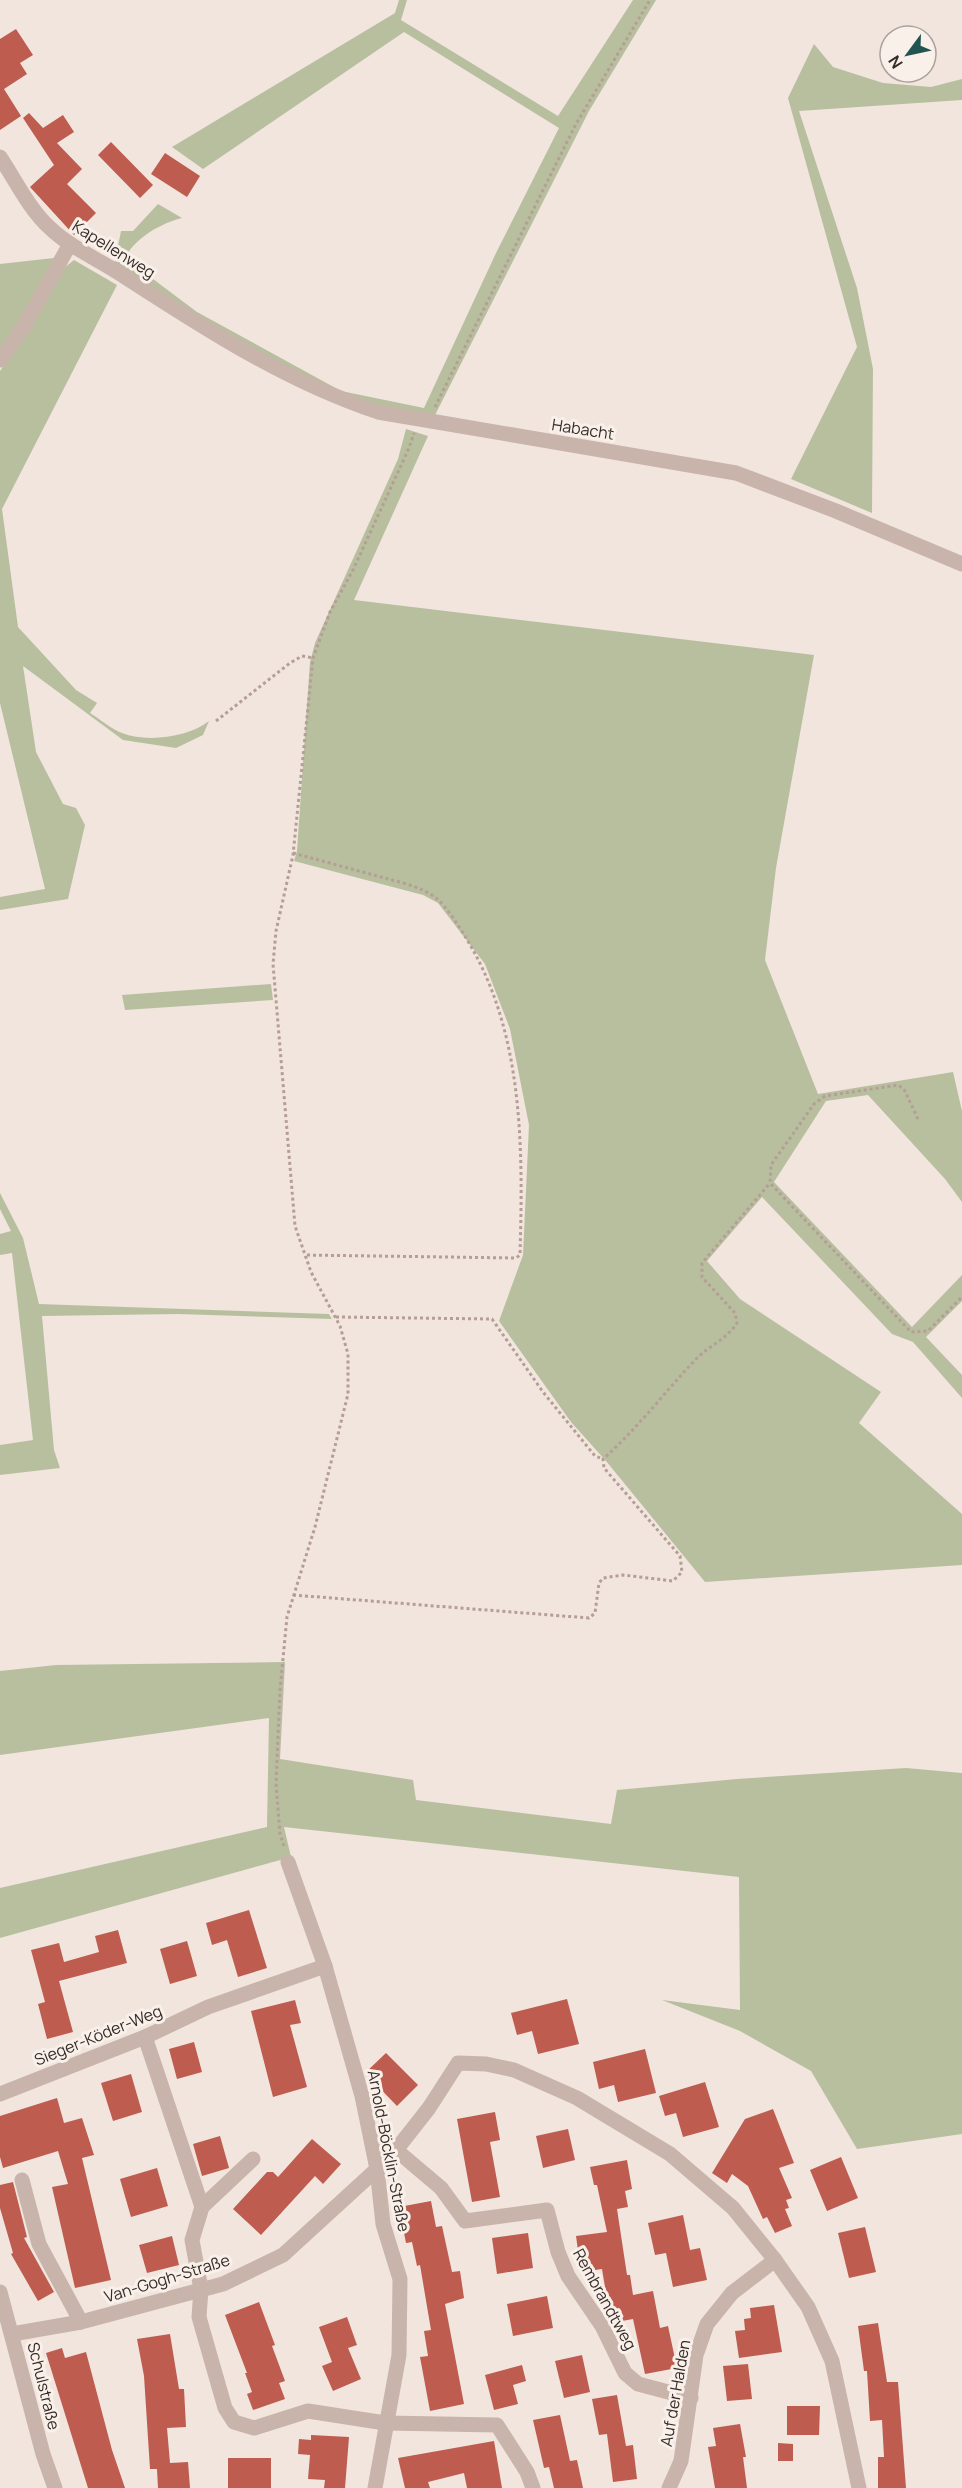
<svg xmlns="http://www.w3.org/2000/svg" width="962" height="2488" font-family="Manrope,sans-serif">
	<style>
		.green { fill: #b8bf9f }
		.building { fill: #bd5c4f }
		.lines { fill: none; stroke-linecap: round; stroke-linejoin: round }
		.path { stroke: #b49e95; stroke-width: 3; stroke-dasharray: 3 3; stroke-linecap: butt }
		.minor { stroke: #c8b4aa; stroke-width: 15 }
		.labels { text-anchor: middle; dominant-baseline: central; stroke-width: 6; stroke-linejoin: round; paint-order: stroke }
		.street-label { font-size: 16px; fill: #362c29; stroke: #f9f0ea }
	</style>
	<rect width="100%" height="100%" fill="#f1e5de"/>
	<g class="green">
		<path d="M 399,0 L 407,0 L 401,20 L 558,116 L 633,0 L 656,0 L 589,111 L 433,419 L 379,407 L 330,389 L 265,355 L 135,279 L 117,266 L 115,261 L 121,231 L 133,231 L 158,204 L 182,218 C 161,223 135,238 125,258 L 197,312 L 341,391 L 424,408 L 496,253 L 559,128 L 404,32 L 203,169 L 172,147 L 395,13 Z"/>
		<path d="M 814,44 L 833,67 L 883,83 L 931,87 L 962,79 L 962,100 L 799,111 L 857,288 L 873,369 L 872,513 L 791,479 L 857,347 L 788,98 Z"/>
		<path d="M 54,258 L 50,270 L 0,352 L 0,264 Z"/>
		<path d="M 74,260 L 117,285 L 2,509 L 18,627 L 76,690 L 97,703 L 90,713 C 100,719 111,729 122,733 C 147,743 189,737 209,721 L 203,735 L 176,748 L 123,740 L 23,666 L 36,752 L 63,804 L 76,808 L 85,825 L 68,899 L 0,910 L 0,897 L 45,889 L 0,703 L 0,371 L 37,314 L 59,272 Z"/>
		<path d="M 406,429 L 428,436 L 354,600 L 814,655 L 776,868 L 765,960 L 818,1094 L 953,1072 L 962,1111 L 962,1202 L 945,1179 L 868,1095 L 826,1101 L 774,1182 L 912,1327 L 962,1275 L 962,1301 L 926,1337 L 962,1375 L 962,1398 L 913,1342 L 892,1334 L 762,1197 L 707,1261 L 740,1299 L 881,1392 L 859,1423 L 962,1514 L 962,1565 L 705,1582 L 606,1461 L 571,1422 L 499,1321 L 523,1255 L 529,1125 L 510,1029 L 485,964 L 438,903 L 423,895 L 294,861 L 297,851 L 310,662 L 315,643 L 398,459 Z"/>
		<path d="M 271,984 L 273,1000 L 125,1010 L 122,995 Z"/>
		<path d="M 0,1193 L 23,1238 L 39,1304 L 329,1314 L 332,1319 L 178,1314 L 42,1316 L 54,1450 L 60,1468 L 0,1475 L 0,1445 L 33,1440 L 12,1253 L 0,1255 L 0,1234 L 11,1231 L 0,1209 Z"/>
		<path d="M 285,1662 L 280,1759 L 413,1780 L 416,1800 L 611,1824 L 617,1790 L 737,1779 L 906,1768 L 962,1773 L 962,2134 L 857,2149 L 811,2071 L 740,2031 L 662,2000 L 740,2010 L 739,1877 L 284,1827 L 291,1857 L 0,1938 L 0,1888 L 267,1827 L 269,1718 L 0,1755 L 0,1671 L 56,1665 Z"/>
	</g>
	<g class="building">
		<path d="M 16,29 L 33,55 L 20,63 L 27,74 L 4,89 L 21,116 L 0,130 L 0,39 Z"/>
		<path d="M 29,113 L 43,128 L 63,115 L 74,132 L 57,143 L 82,169 L 67,184 L 96,213 L 74,235 L 30,187 L 54,165 L 23,118 Z"/>
		<path d="M 111,142 L 153,185 L 140,198 L 98,155 Z"/>
		<path d="M 165,153 L 200,176 L 187,197 L 151,174 Z"/>
		<path d="M 249,1910 L 267,1968 L 238,1977 L 227,1940 L 212,1945 L 206,1923 Z"/>
		<path d="M 118,1930 L 127,1963 L 59,1981 L 73,2032 L 47,2039 L 38,2004 L 45,2002 L 31,1950 L 59,1943 L 64,1962 L 99,1952 L 95,1936 Z"/>
		<path d="M 187,1941 L 197,1976 L 170,1984 L 160,1949 Z"/>
		<path d="M 567,1999 L 579,2044 L 538,2054 L 532,2031 L 517,2035 L 511,2013 Z"/>
		<path d="M 295,2000 L 301,2023 L 290,2025 L 307,2087 L 273,2097 L 251,2011 Z"/>
		<path d="M 194,2042 L 202,2072 L 177,2079 L 169,2049 Z"/>
		<path d="M 645,2049 L 656,2093 L 618,2102 L 614,2085 L 599,2089 L 593,2062 Z"/>
		<path d="M 386,2053 L 418,2085 L 397,2106 L 365,2073 Z"/>
		<path d="M 131,2074 L 142,2112 L 113,2121 L 101,2083 Z"/>
		<path d="M 705,2082 L 719,2127 L 683,2137 L 676,2113 L 665,2116 L 659,2096 Z"/>
		<path d="M 57,2098 L 64,2123 L 82,2118 L 94,2155 L 82,2158 L 111,2280 L 75,2288 L 52,2187 L 68,2184 L 58,2151 L 3,2168 L 0,2157 L 0,2116 Z"/>
		<path d="M 773,2109 L 794,2163 L 779,2168 L 792,2198 L 786,2200 L 789,2208 L 785,2209 L 792,2226 L 775,2233 L 767,2217 L 763,2219 L 748,2186 L 732,2174 L 727,2183 L 712,2173 L 745,2119 Z"/>
		<path d="M 495,2112 L 500,2140 L 490,2142 L 500,2197 L 472,2202 L 457,2119 Z"/>
		<path d="M 568,2129 L 575,2160 L 543,2168 L 536,2136 Z"/>
		<path d="M 220,2136 L 229,2168 L 202,2176 L 193,2144 Z"/>
		<path d="M 312,2139 L 341,2164 L 323,2184 L 315,2176 L 261,2235 L 233,2209 L 267,2172 L 273,2172 L 278,2177 Z"/>
		<path d="M 841,2157 L 858,2198 L 827,2211 L 810,2170 Z"/>
		<path d="M 627,2160 L 632,2189 L 625,2191 L 628,2207 L 617,2209 L 627,2275 L 630,2275 L 633,2295 L 653,2291 L 660,2328 L 668,2326 L 677,2368 L 645,2374 L 633,2319 L 611,2323 L 602,2269 L 581,2272 L 576,2236 L 607,2232 L 597,2185 L 594,2185 L 590,2167 Z"/>
		<path d="M 157,2168 L 168,2206 L 131,2217 L 120,2179 Z"/>
		<path d="M 13,2182 L 27,2237 L 24,2238 L 54,2292 L 38,2301 L 11,2254 L 13,2253 L 0,2208 L 0,2185 Z"/>
		<path d="M 431,2201 L 436,2227 L 442,2226 L 452,2272 L 460,2271 L 464,2298 L 445,2304 L 464,2404 L 430,2411 L 420,2357 L 428,2356 L 424,2331 L 431,2330 L 420,2265 L 417,2266 L 412,2242 L 406,2243 L 399,2207 Z"/>
		<path d="M 683,2215 L 690,2250 L 700,2248 L 707,2280 L 673,2287 L 666,2253 L 655,2255 L 648,2223 Z"/>
		<path d="M 865,2227 L 876,2272 L 849,2278 L 838,2233 Z"/>
		<path d="M 528,2233 L 533,2268 L 497,2274 L 492,2238 Z"/>
		<path d="M 172,2236 L 179,2265 L 147,2273 L 139,2245 Z"/>
		<path d="M 547,2296 L 553,2328 L 513,2336 L 507,2304 Z"/>
		<path d="M 259,2302 L 275,2345 L 272,2346 L 285,2381 L 279,2383 L 285,2399 L 253,2410 L 247,2394 L 252,2392 L 245,2373 L 247,2373 L 225,2315 Z"/>
		<path d="M 774,2305 L 782,2352 L 739,2358 L 735,2331 L 745,2330 L 744,2319 L 751,2318 L 750,2308 Z"/>
		<path d="M 347,2317 L 357,2345 L 348,2348 L 361,2379 L 333,2391 L 322,2366 L 332,2362 L 319,2327 Z"/>
		<path d="M 878,2323 L 887,2382 L 898,2382 L 906,2488 L 878,2488 L 878,2457 L 884,2457 L 882,2420 L 870,2421 L 867,2371 L 864,2371 L 858,2326 Z"/>
		<path d="M 170,2334 L 179,2389 L 184,2389 L 186,2427 L 167,2428 L 170,2463 L 188,2462 L 190,2488 L 158,2488 L 157,2469 L 150,2469 L 144,2376 L 137,2339 Z"/>
		<path d="M 62,2348 L 65,2358 L 86,2352 L 112,2450 L 125,2488 L 88,2488 L 46,2353 Z"/>
		<path d="M 582,2355 L 590,2392 L 564,2398 L 555,2361 Z"/>
		<path d="M 748,2364 L 752,2399 L 727,2401 L 723,2366 Z"/>
		<path d="M 522,2365 L 526,2381 L 513,2385 L 518,2404 L 494,2410 L 485,2375 Z"/>
		<path d="M 617,2395 L 626,2446 L 633,2445 L 637,2479 L 613,2482 L 607,2434 L 599,2435 L 592,2399 Z"/>
		<path d="M 787,2406 L 820,2406 L 819,2435 L 787,2435 Z"/>
		<path d="M 560,2415 L 570,2461 L 577,2460 L 583,2488 L 554,2488 L 549,2467 L 544,2468 L 533,2420 Z"/>
		<path d="M 740,2424 L 746,2457 L 743,2457 L 747,2488 L 715,2488 L 708,2447 L 716,2446 L 713,2428 Z"/>
		<path d="M 311,2435 L 349,2437 L 345,2488 L 324,2488 L 325,2480 L 308,2479 L 310,2455 L 298,2454 L 299,2439 L 311,2440 Z"/>
		<path d="M 494,2441 L 502,2488 L 467,2488 L 464,2473 L 428,2482 L 430,2488 L 405,2488 L 398,2458 Z"/>
		<path d="M 778,2443 L 793,2444 L 793,2461 L 778,2461 Z"/>
		<rect x="228" y="2458" width="43" height="30"/>
	</g>
	<g class="lines">
		<g class="path">
			<path d="M 435,407 L 576,124 L 650,0"/>
			<path d="M 216,721 L 290,663 L 302,656 L 313,658"/>
			<path d="M 293,853 C 322,861 352,869 381,877 C 399,882 420,886 436,898 C 447,907 458,925 466,938 C 524,1032 523,1148 520,1255 L 516,1258 L 304,1255"/>
			<path d="M 918,1119 L 904,1089 L 898,1085 L 825,1096 L 814,1104 L 771,1165 L 770,1183 L 911,1332 L 928,1331 L 962,1297"/>
			<path d="M 336,1317 L 492,1319 L 543,1392 L 595,1456 L 603,1459"/>
			<path d="M 293,1595 L 589,1618 L 595,1613 L 599,1583 L 603,1578 L 623,1575 L 673,1581 L 682,1572 L 680,1556 L 604,1468 L 603,1459 C 637,1429 664,1393 695,1360 C 708,1346 726,1340 737,1323 L 735,1313 L 702,1277 L 702,1263 L 770,1183"/>
			<path d="M 284,1846 L 280,1834 L 276,1784 L 280,1690 L 287,1617 L 315,1527 L 348,1394 L 348,1354 L 340,1326 L 311,1272 L 295,1226 L 273,964 L 276,931 L 293,855 L 313,658 L 330,612 L 353,570 L 409,448 L 414,433"/>
		</g>
		<g class="minor">
			<path d="M 0,157 C 16,181 29,209 50,228 C 71,248 98,259 122,275 C 204,328 285,381 378,412 L 736,473 L 836,511 L 962,564"/>
			<path d="M 0,360 L 23,328 L 70,244"/>
			<path d="M 288,1862 L 325,1966 L 362,2096 L 377,2169 L 383,2224 L 400,2279 L 399,2355 L 375,2488"/>
			<path d="M 145,2037 L 202,2207 L 192,2240 L 201,2289 L 199,2317 L 225,2408 L 234,2422 L 254,2428 L 308,2411 L 385,2423 L 497,2425 L 527,2472 L 533,2488"/>
			<path d="M 0,2094 L 145,2037 L 208,2007 L 325,1966"/>
			<path d="M 396,2150 L 441,2188 L 465,2221 L 547,2210 L 558,2252 L 568,2276 L 602,2326 L 625,2373 L 638,2384 L 691,2398"/>
			<path d="M 22,2180 L 39,2244 L 81,2322"/>
			<path d="M 202,2207 L 253,2159"/>
			<path d="M 0,2292 L 43,2454 L 55,2488"/>
			<path d="M 12,2334 L 81,2322 L 223,2284 L 283,2255 L 377,2169 L 396,2150 L 429,2108 L 458,2063 L 486,2064 L 514,2070 L 577,2098 L 670,2154 L 733,2208 L 775,2260 L 808,2307 L 832,2361 L 859,2488"/>
			<path d="M 669,2488 L 681,2461 L 696,2355 L 707,2324 L 732,2293 L 775,2260"/>
		</g>
	</g>
	<g class="labels">
		<g class="street-label">
			<text transform="translate(114 249) rotate(32)">Kapellenweg</text>
			<text transform="translate(583 429) rotate(9)">Habacht</text>
			<text transform="translate(98 2035) rotate(-22)">Sieger-Köder-Weg</text>
			<text transform="translate(389 2151) rotate(79)">Arnold-Böcklin-Straße</text>
			<text transform="translate(167 2278) rotate(-17)">Van-Gogh-Straße</text>
			<text transform="translate(605 2299) rotate(61)">Rembrandtweg</text>
			<text transform="translate(44 2386) rotate(76)">Schulstraße</text>
			<text transform="translate(675 2393) rotate(-80)">Auf der Halden</text>
		</g>
	</g>
	<g transform="translate(908 54) rotate(237)"><circle r="28" fill="#f9f0ea" stroke="#aba29d" stroke-width="1.5"/>
	<path d="M0-4.5L10 22L0 15L-10 22Z" fill="#225552"/>
	<text y="-9" font-size="16" font-weight="bold" text-anchor="middle" fill="#362c29">N</text>
	</g>
</svg>
